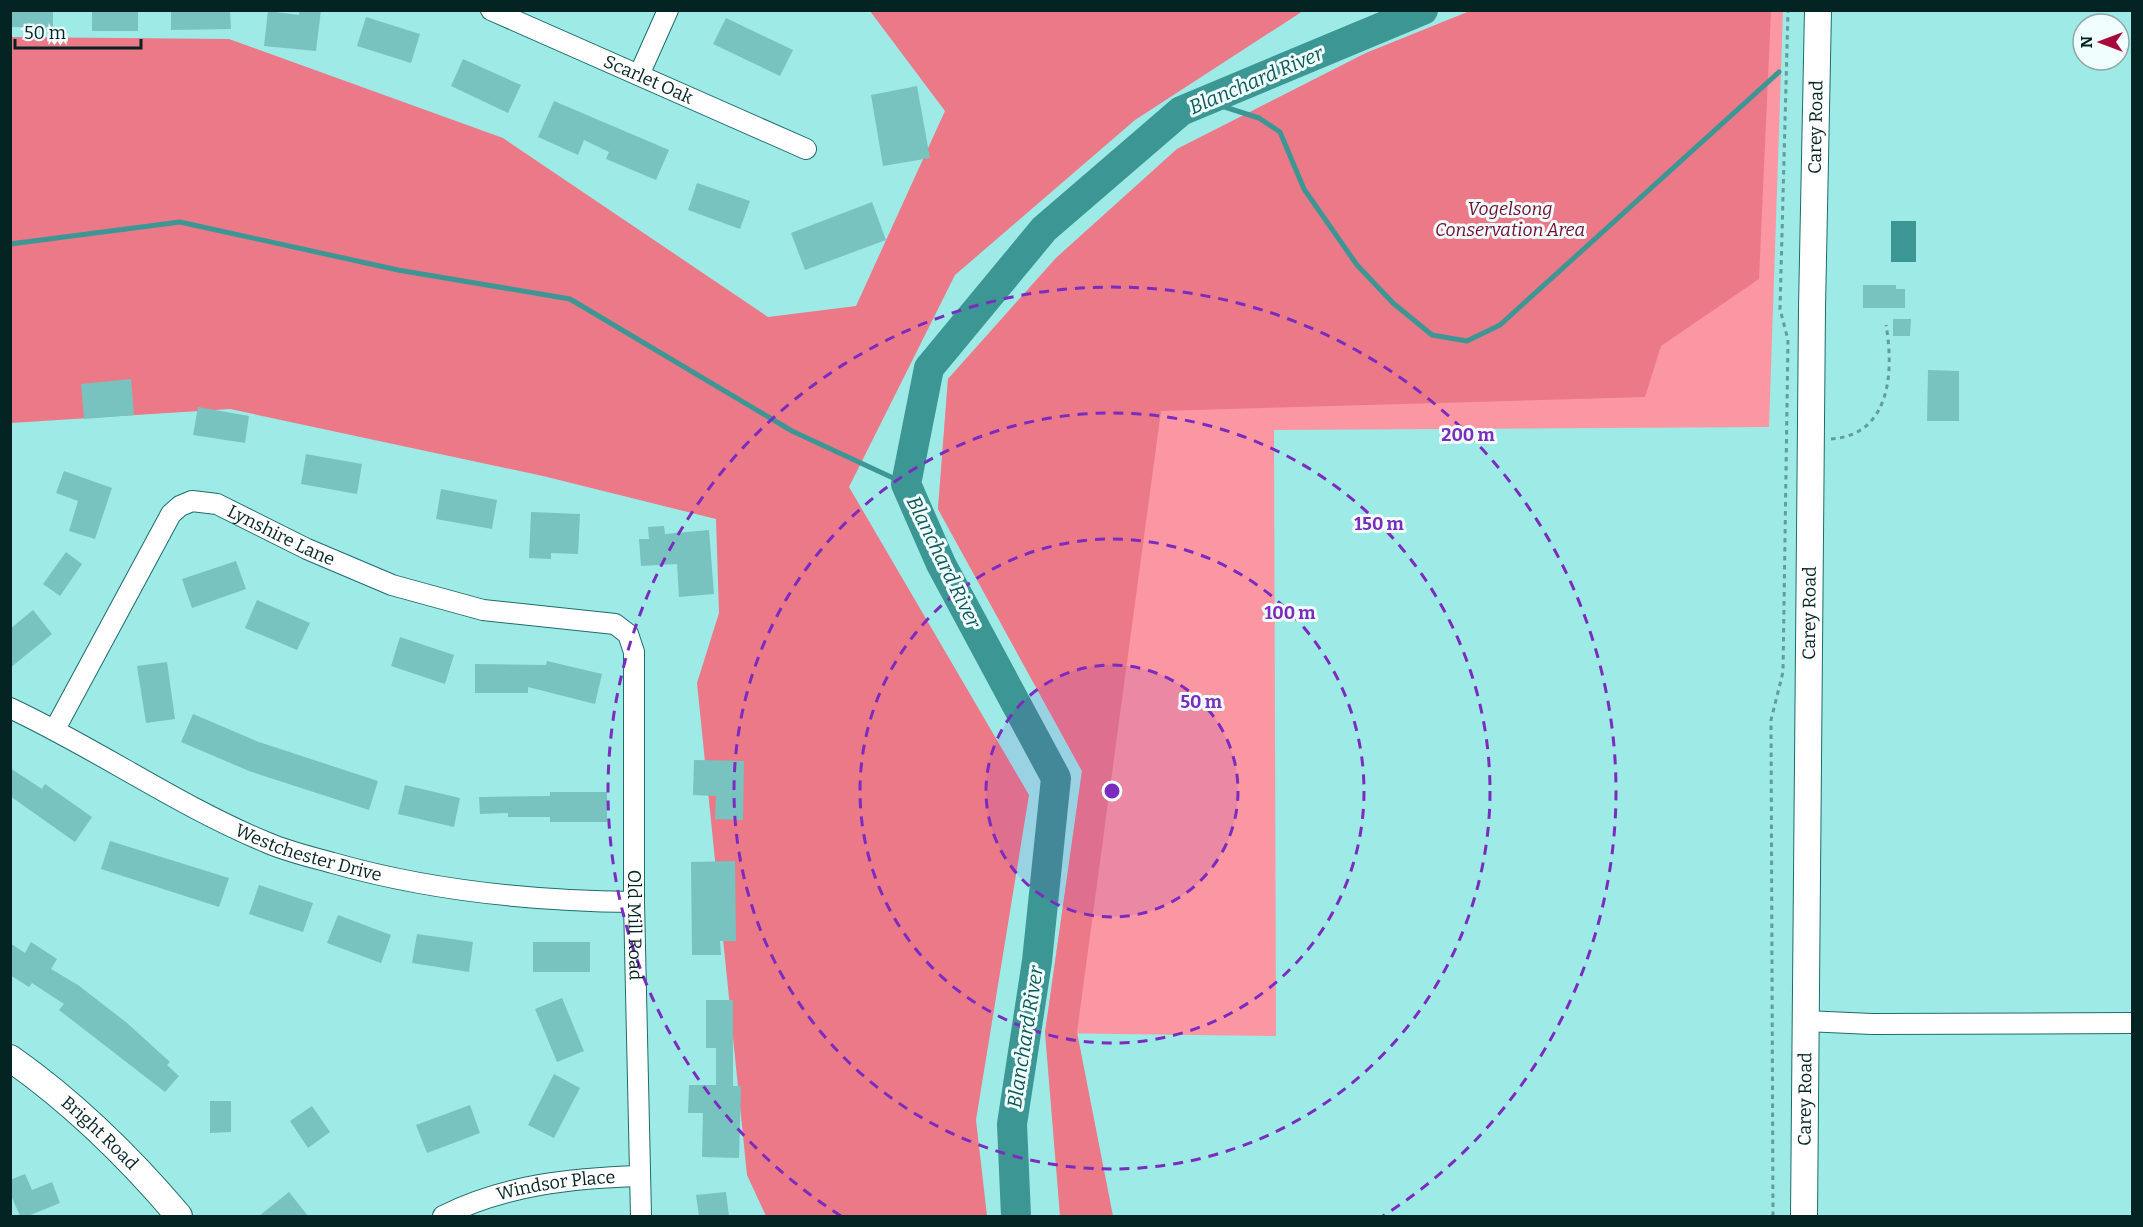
<svg xmlns="http://www.w3.org/2000/svg" width="2143" height="1227" font-family="Bitter,serif">
	<style>
		.green { fill: #fb97a2 }
		.forest { fill: #ec7988 }
		.water { fill: #3c9694 }
		.lines { fill: none; stroke-linecap: round; stroke-linejoin: round }
		.stream { stroke: #3c9694; stroke-width: 5 }
		.river { stroke: #3c9694; stroke-width: 30 }
		.building { fill: #78c3c0 }
		.minor-casing { stroke: #1d6d6c; stroke-width: 22 }
		.major-casing { stroke: #1d6d6c; stroke-width: 28 }
		.path { stroke: #629d9b; stroke-width: 3; stroke-dasharray: 4.5 4.5; stroke-linecap: butt }
		.minor { stroke: #fff; stroke-width: 20 }
		.major { stroke: #fff; stroke-width: 26 }
		.ring { fill: none; stroke: #7b2cbf; stroke-width: 3; stroke-dasharray: 10 8 }
		.labels { text-anchor: middle; dominant-baseline: central; stroke-width: 6; stroke-linejoin: round; paint-order: stroke }
		.street-label { font-size: 18px; fill: #042423; stroke: #f0fefd }
		.park-label { font-size: 18px; font-style: italic; fill: #740928; stroke: #f0fefd }
		.water-label { font-size: 20px; font-style: italic; fill: #0d5958; stroke: #f0fefd }
		.centre { fill: #7b2cbf; stroke: #f0fefd; stroke-width: 3 }
		.ring-label { font-size: 18px; text-anchor: middle; font-weight: bold; fill: #7b2cbf; stroke: #f0fefd; stroke-width: 6; stroke-linejoin: round; paint-order: stroke }
	</style>
	<rect width="100%" height="100%" fill="#9eeae7"/>
	<path class="green" d="M 1470,11 L 1783,11 L 1769,427 L 1274,430 L 1276,1036 L 1045,1033 L 1082,771 L 938,509 L 948,379 L 1056,258 L 1177,149 L 1366,53 Z"/>
	<g class="forest">
		<path d="M 870,11 L 1303,11 L 1135,120 L 955,275 L 849,487 L 1029,795 L 976,1120 L 987,1216 L 766,1216 L 747,1175 L 697,683 L 719,613 L 716,519 L 543,476 L 230,409 L 11,423 L 11,37 L 229,39 L 503,138 L 768,317 L 856,306 L 945,111 Z"/>
		<path d="M 1470,11 L 1771,11 L 1759,279 L 1661,346 L 1645,397 L 1161,411 L 1077,1032 L 1113,1216 L 1060,1216 L 1045,1033 L 1082,771 L 938,509 L 948,379 L 1056,258 L 1177,149 L 1366,53 Z"/>
	</g>
	<rect class="water" x="1891" y="221" width="25" height="41"/>
	<g class="lines">
		<g class="stream">
			<path d="M 1206,101 L 1259,118 L 1280,132 L 1304,189 L 1357,265 L 1393,303 L 1432,335 L 1467,341 L 1500,325 L 1779,72"/>
			<path d="M 10,244 L 180,222 L 398,270 L 570,299 L 792,431 L 906,484"/>
		</g>
		<path class="river" d="M 1016,1216 L 1012,1124 L 1037,961 L 1056,778 L 941,564 L 906,484 L 929,368 L 1044,229 L 1181,111 L 1423,10"/>
	</g>
	<g class="building">
		<path d="M 10,10 L 53,10 L 53,28 L 10,27 Z"/>
		<rect x="92" y="10" width="46" height="21"/>
		<path d="M 171,10 L 230,10 L 231,29 L 171,30 Z"/>
		<path d="M 299,10 L 321,10 L 316,51 L 264,46 L 268,11 L 299,15 Z"/>
		<path d="M 366,17 L 420,34 L 411,63 L 357,46 Z"/>
		<path d="M 726,18 L 793,50 L 780,76 L 713,44 Z"/>
		<path d="M 463,59 L 521,85 L 508,113 L 451,86 Z"/>
		<path d="M 917,86 L 930,158 L 883,166 L 871,95 Z"/>
		<path d="M 554,101 L 669,150 L 656,180 L 606,159 L 609,152 L 584,140 L 578,155 L 538,137 Z"/>
		<path d="M 697,183 L 750,201 L 740,229 L 688,210 Z"/>
		<path d="M 872,202 L 886,240 L 805,270 L 791,233 Z"/>
		<path d="M 1863,285 L 1896,285 L 1896,289 L 1905,289 L 1905,308 L 1863,308 Z"/>
		<path d="M 1893,319 L 1911,319 L 1910,336 L 1893,336 Z"/>
		<path d="M 1928,370 L 1959,371 L 1959,421 L 1927,421 Z"/>
		<path d="M 131,379 L 134,415 L 84,419 L 81,384 Z"/>
		<path d="M 198,407 L 249,416 L 245,443 L 193,435 Z"/>
		<path d="M 306,454 L 362,464 L 357,494 L 301,484 Z"/>
		<path d="M 64,471 L 112,488 L 95,539 L 69,531 L 78,501 L 56,493 Z"/>
		<path d="M 441,489 L 497,500 L 492,529 L 436,519 Z"/>
		<path d="M 531,512 L 580,514 L 578,554 L 551,553 L 551,559 L 529,558 Z"/>
		<path d="M 664,526 L 665,534 L 709,530 L 714,594 L 679,597 L 677,564 L 641,566 L 639,539 L 649,539 L 648,527 Z"/>
		<path d="M 66,552 L 82,564 L 60,596 L 43,584 Z"/>
		<path d="M 236,561 L 246,589 L 192,608 L 182,579 Z"/>
		<path d="M 257,600 L 310,623 L 297,650 L 245,628 Z"/>
		<path d="M 33,610 L 52,634 L 10,668 L 10,629 Z"/>
		<path d="M 400,637 L 454,655 L 445,684 L 391,666 Z"/>
		<path d="M 547,661 L 602,674 L 595,704 L 528,687 L 528,693 L 475,693 L 475,664 L 546,665 Z"/>
		<path d="M 167,662 L 175,719 L 146,723 L 137,666 Z"/>
		<path d="M 193,714 L 259,742 L 378,781 L 369,810 L 249,771 L 181,742 Z"/>
		<path d="M 694,760 L 744,761 L 743,820 L 715,819 L 716,796 L 693,795 Z"/>
		<path d="M 10,768 L 42,789 L 45,784 L 92,817 L 75,842 L 10,796 Z"/>
		<path d="M 405,785 L 460,798 L 454,827 L 398,814 Z"/>
		<path d="M 550,792 L 607,792 L 607,822 L 550,822 L 550,817 L 508,817 L 508,813 L 480,814 L 479,797 L 550,796 Z"/>
		<path d="M 110,841 L 229,878 L 219,907 L 101,869 Z"/>
		<path d="M 735,861 L 736,941 L 720,941 L 721,955 L 692,955 L 691,862 Z"/>
		<path d="M 259,885 L 313,903 L 303,932 L 249,914 Z"/>
		<path d="M 338,915 L 391,935 L 381,963 L 327,943 Z"/>
		<path d="M 417,934 L 473,942 L 469,972 L 412,963 Z"/>
		<path d="M 31,942 L 57,959 L 51,969 L 78,985 L 127,1023 L 170,1062 L 167,1065 L 179,1076 L 165,1092 L 59,1010 L 64,1004 L 32,983 L 29,987 L 10,975 L 10,943 L 25,953 Z"/>
		<rect x="533" y="942" width="57" height="30"/>
		<path d="M 562,998 L 584,1051 L 557,1062 L 535,1009 Z"/>
		<path d="M 706,1000 L 733,1000 L 733,1086 L 741,1086 L 739,1158 L 702,1157 L 703,1113 L 688,1113 L 689,1085 L 716,1085 L 716,1048 L 706,1048 Z"/>
		<path d="M 554,1074 L 580,1088 L 554,1138 L 528,1125 Z"/>
		<path d="M 210,1101 L 231,1101 L 231,1132 L 210,1133 Z"/>
		<path d="M 470,1105 L 480,1133 L 427,1153 L 416,1125 Z"/>
		<path d="M 312,1106 L 330,1132 L 308,1148 L 290,1121 Z"/>
		<path d="M 25,1174 L 32,1190 L 52,1182 L 60,1203 L 28,1216 L 20,1216 L 10,1193 L 10,1180 Z"/>
		<path d="M 289,1192 L 308,1216 L 259,1216 Z"/>
		<path d="M 726,1192 L 729,1216 L 699,1216 L 696,1195 Z"/>
	</g>
	<g class="lines">
		<g class="minor-casing">
			<g id="minor">
				<path id="s1" d="M 491,10 L 806,149"/>
				<path d="M 639,75 L 668,10"/>
				<path id="s2" d="M 10,708 C 98,749 178,806 268,843 C 289,852 311,857 333,863 C 431,891 532,901 634,902"/>
				<path id="s3" d="M 55,729 L 171,514 L 180,506 L 192,501 L 217,504 L 307,549 L 392,585 L 483,610 L 615,624 L 628,634 L 634,652 L 634,902 L 641,1216"/>
				<path d="M 1805,1021 L 1872,1024 L 2132,1023"/>
				<path id="s4" d="M 443,1216 C 504,1185 572,1178 640,1176"/>
			</g>
		</g>
		<g class="major-casing">
			<g id="major">
				<path id="s5" d="M 10,1058 C 74,1103 129,1157 179,1216"/>
				<path id="s6" d="M 1804,1216 L 1812,308 L 1818,10"/>
			</g>
		</g>
		<g class="path">
			<path d="M 1831,439 C 1891,435 1894,371 1886,325"/>
			<path d="M 1773,1216 L 1771,720 L 1783,672 L 1788,340 L 1780,309 L 1788,10"/>
		</g>
		<use href="#minor" class="minor"/>
		<use href="#major" class="major"/>
	</g>
	<circle cx="1112" cy="791" r="126" fill="#7b2cbf" fill-opacity=".12"/>
	<g class="ring">
		<circle cx="1112" cy="791" r="126"/>
		<circle cx="1112" cy="791" r="252"/>
		<circle cx="1112" cy="791" r="378"/>
		<path d="M841 1216A504 504 0 1 1 1383 1216"/>
	</g>
	<g class="labels">
		<g class="street-label">
			<text stroke="none"><textPath href="#s1" startOffset="172">Scarlet Oak</textPath></text>
			<text stroke="none"><textPath href="#s6" startOffset="1089">Carey Road</textPath></text>
			<text stroke="none"><textPath href="#s3" startOffset="366">Lynshire Lane</textPath></text>
			<text stroke="none"><textPath href="#s6" startOffset="603">Carey Road</textPath></text>
			<text stroke="none"><textPath href="#s2" startOffset="333">Westchester Drive</textPath></text>
			<text stroke="none"><textPath href="#s3" startOffset="1023">Old Mill Road</textPath></text>
			<text stroke="none"><textPath href="#s6" startOffset="117">Carey Road</textPath></text>
			<text stroke="none"><textPath href="#s5" startOffset="117">Bright Road</textPath></text>
			<text stroke="none"><textPath href="#s4" startOffset="118">Windsor Place</textPath></text>
		</g>
		<g class="park-label">
			<text x="1510" y="209">Vogelsong<tspan x="1510" dy="21">Conservation Area</tspan></text>
		</g>
		<g class="water-label">
			<text transform="translate(1256 80) rotate(-23)">Blanchard River</text>
			<text transform="translate(944 562) rotate(64)">Blanchard River</text>
			<text transform="translate(1025 1037) rotate(-81)">Blanchard River</text>
		</g>
	</g>
	<circle cx="1112" cy="791" r="9" class="centre"/>
	<g class="ring-label">
		<text x="1468" y="441">200 m</text>
		<text x="1379" y="530">150 m</text>
		<text x="1290" y="619">100 m</text>
		<text x="1201" y="708">50 m</text>
	</g>
	<rect width="2143" height="1227" fill="none" stroke="#042423" stroke-width="24"/>
	<g transform="translate(2101 42) rotate(270)"><circle r="28" fill="#f0fefd" stroke="#92a7a6" stroke-width="1.5"/>
	<path d="M0-4.5L10 22L0 15L-10 22Z" fill="#a50b3b"/>
	<text y="-9" font-size="16" font-weight="bold" text-anchor="middle" fill="#042423">N</text>
	</g>
	<path d="M15 39v9h126v-9" fill="none" stroke="#042423" stroke-width="3"/>
	<text x="24" y="39" font-size="18" fill="#042423" stroke="#f0fefd" stroke-width="4.5" paint-order="stroke">50 m</text>
</svg>
